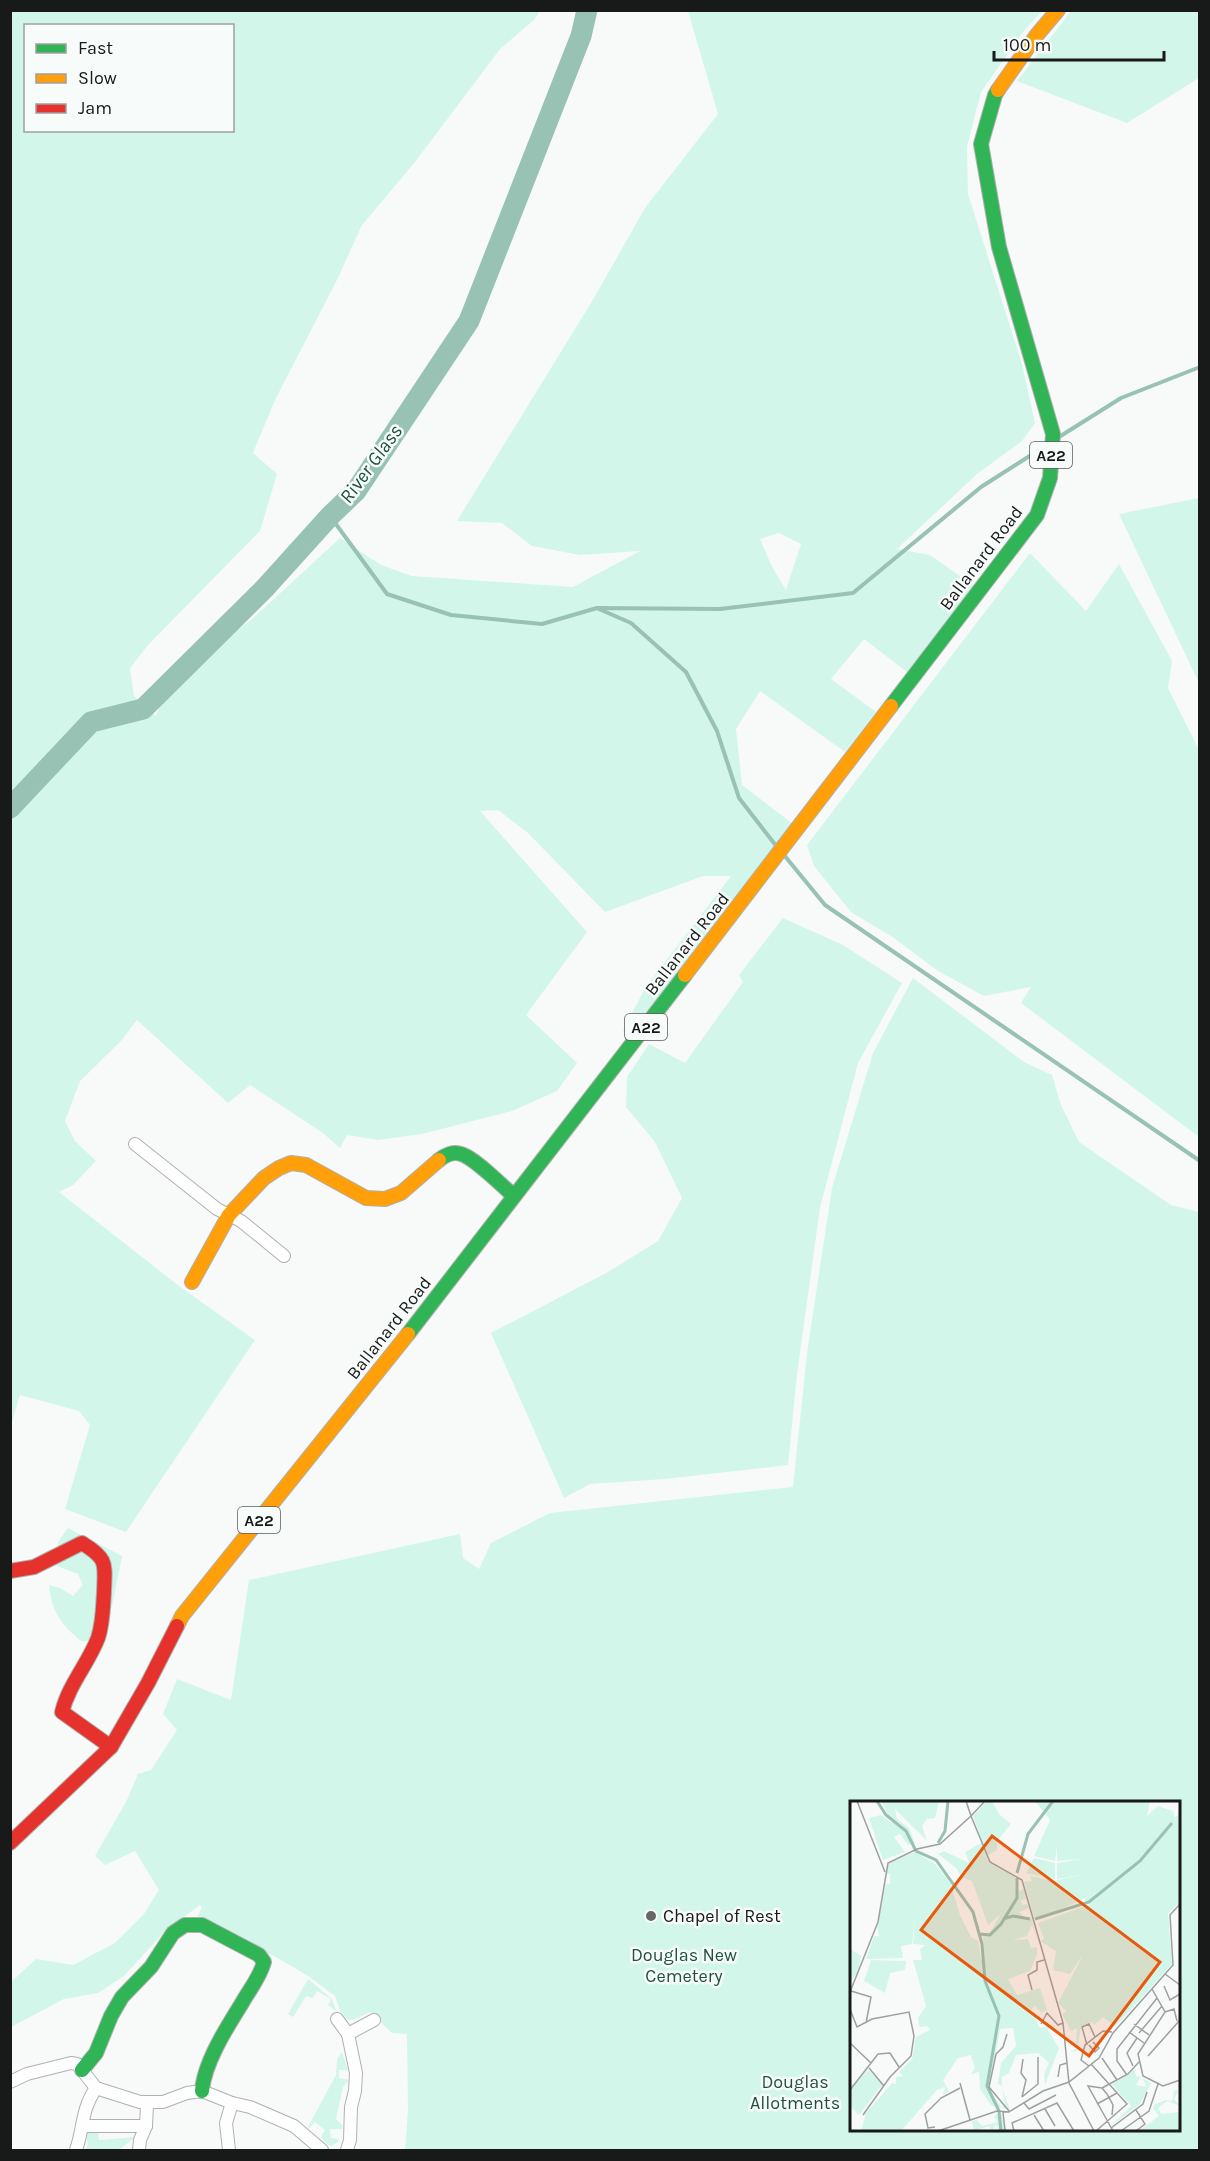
<svg xmlns="http://www.w3.org/2000/svg" width="1210" height="2161" font-family="Karla,sans-serif">
	<style>
		.green { fill: #d3f6ea; fill-rule: evenodd }
		.lines { fill: none; stroke-linecap: round; stroke-linejoin: round }
		.stream { stroke: #97c2b4; stroke-width: 4 }
		.river { stroke: #97c2b4; stroke-width: 21 }
		.street-casing { stroke: #afb1b0; stroke-width: 14 }
		.fast-casing { stroke: #afb1b0; stroke-width: 16 }
		.slow-casing { stroke: #afb1b0; stroke-width: 16 }
		.jam-casing { stroke: #afb1b0; stroke-width: 16 }
		.street { stroke: #fefefe; stroke-width: 12 }
		.fast { stroke: #30b455; stroke-width: 14 }
		.slow { stroke: #ff9f0a; stroke-width: 14 }
		.jam { stroke: #e5322d; stroke-width: 14 }
		.poi-dot { fill: #666867; stroke: #f7fbf9; stroke-width: 2 }
		.labels { text-anchor: middle; dominant-baseline: central; stroke-width: 5; stroke-linejoin: round; paint-order: stroke }
		.shield { fill: #f7fbf9; stroke: #5b5d5c; stroke-width: 1.5 }
		.shield-label { font-size: 16px; font-weight: bold; fill: #181919 }
		.street-label { font-size: 18px; fill: #181919; stroke: #f7fbf9 }
		.poi-label { font-size: 18px; fill: #181919; stroke: #f7fbf9; text-anchor: start }
		.park-label { font-size: 18px; fill: #1f5143; stroke: #f7fbf9 }
		.water-label { font-size: 20px; font-style: italic; fill: #1c4f40; stroke: #f7fbf9 }
		.inset-river { fill: none; stroke: #97c2b4; stroke-width: 3 }
		.inset-road { fill: none; stroke: #9ea09f; stroke-width: 1.5 }
		.view { fill: #e8590c; fill-opacity: 0.15; stroke: #e8590c; stroke-width: 3 }
		.inset-edge { fill: none; stroke: #181919; stroke-width: 3 }
	</style>
	<rect width="100%" height="100%" fill="#f8faf9"/>
	<g class="green">
		<path d="M 1072,10 L 1199,11 L 1199,78 L 1127,123 L 1017,81 Z"/>
		<path d="M 11,11 L 540,11 L 534,20 L 500,49 L 415,162 L 362,225 L 338,278 L 275,400 L 253,453 L 277,474 L 260,531 L 148,645 L 130,668 L 134,696 L 156,716 L 160,704 L 229,636 L 251,620 L 340,538 L 381,565 L 412,576 L 573,587 L 640,551 L 580,555 L 532,546 L 502,523 L 457,521 L 594,298 L 645,208 L 718,114 L 688,11 L 1042,11 L 1023,32 L 981,92 L 967,147 L 968,194 L 1022,364 L 1035,423 L 1022,441 L 977,474 L 897,549 L 930,555 L 974,586 L 907,672 L 864,639 L 831,679 L 876,712 L 845,752 L 760,691 L 736,729 L 742,785 L 793,824 L 628,1037 L 623,1031 L 645,988 L 731,876 L 703,876 L 605,912 L 528,833 L 498,810 L 480,811 L 587,932 L 526,1015 L 577,1063 L 557,1091 L 512,1111 L 422,1134 L 378,1140 L 347,1135 L 340,1148 L 323,1133 L 250,1085 L 228,1103 L 137,1020 L 120,1042 L 80,1081 L 65,1121 L 75,1141 L 96,1161 L 73,1185 L 59,1192 L 179,1286 L 255,1340 L 126,1532 L 65,1509 L 90,1425 L 79,1411 L 20,1395 L 11,1425 ZM 26,26 L 232,26 L 232,130 L 26,130 ZM 779,533 L 801,544 L 786,590 L 772,567 L 760,539 Z"/>
		<path d="M 1199,498 L 1200,498 L 1199,683 L 1119,514 Z"/>
		<path d="M 1030,553 L 1086,611 L 1119,564 L 1172,661 L 1168,688 L 1199,750 L 1199,1137 L 1021,1003 L 1031,987 L 984,996 L 938,971 L 894,938 L 851,912 L 814,866 L 807,845 Z"/>
		<path d="M 783,918 L 843,945 L 902,983 L 858,1063 L 820,1208 L 797,1374 L 788,1465 L 665,1479 L 590,1484 L 564,1498 L 491,1333 L 608,1272 L 658,1241 L 682,1198 L 655,1142 L 626,1107 L 627,1077 L 649,1044 L 685,1063 L 743,982 L 739,975 Z"/>
		<path d="M 913,978 L 1024,1062 L 1052,1075 L 1061,1105 L 1079,1142 L 1171,1205 L 1199,1212 L 1199,2150 L 405,2150 L 408,2110 L 407,2034 L 392,2033 L 370,2012 L 356,2019 L 348,2020 L 340,2011 L 335,1996 L 308,1976 L 276,1957 L 196,1920 L 202,1907 L 200,1905 L 165,1931 L 124,1976 L 98,1993 L 64,1999 L 11,2027 L 11,1982 L 36,1959 L 73,1965 L 115,1943 L 144,1914 L 159,1890 L 135,1851 L 105,1865 L 95,1856 L 127,1800 L 138,1774 L 151,1770 L 177,1730 L 163,1714 L 177,1679 L 231,1700 L 249,1580 L 460,1534 L 463,1558 L 479,1569 L 491,1543 L 550,1513 L 793,1487 L 807,1353 L 832,1188 L 873,1053 ZM 852,1802 L 1178,1802 L 1178,2130 L 852,2130 Z"/>
		<path d="M 68,1528 L 122,1556 L 105,1641 L 81,1641 C 61,1624 52,1613 49,1585 L 60,1588 L 73,1596 L 83,1585 L 78,1574 L 57,1566 L 58,1542 Z"/>
		<path d="M 308,1979 L 332,1999 L 337,2012 L 328,2005 L 331,1999 L 317,1991 L 313,1998 L 306,1996 L 293,2017 L 288,2014 Z"/>
		<path d="M 342,2052 L 348,2070 L 339,2070 L 339,2078 L 349,2080 L 343,2087 L 336,2119 L 342,2125 L 342,2129 L 330,2129 L 331,2138 L 339,2139 L 338,2142 L 331,2146 L 327,2144 L 321,2137 L 325,2130 L 315,2122 L 309,2128 L 308,2127 L 336,2075 L 337,2059 Z"/>
		<path d="M 93,2130 L 98,2130 L 99,2140 L 135,2137 L 119,2150 L 85,2150 L 88,2145 L 86,2135 Z"/>
	</g>
	<g class="lines">
		<g class="stream">
			<path d="M 1059,437 L 1121,398 L 1200,367"/>
			<path d="M 330,516 L 387,594 L 451,615 L 542,624 L 597,608 L 720,609 L 853,593 L 981,487 L 1047,445"/>
			<path d="M 599,609 L 631,623 L 686,672 L 717,731 L 739,798 L 777,847"/>
			<path d="M 784,855 L 825,905 L 1200,1161"/>
		</g>
		<path class="river" d="M 10,808 L 91,722 L 143,709 L 265,588 L 330,516 L 356,491 L 469,321 L 581,36 L 587,10"/>
		<g class="street-casing">
			<g id="street">
				<path d="M 135,1144 L 217,1209 L 241,1221 L 284,1256"/>
				<path d="M 337,2019 L 348,2034"/>
				<path d="M 10,2082 L 27,2074 L 71,2063 L 77,2064 L 82,2070 L 96,2088 L 140,2102 L 163,2102 L 187,2093 L 202,2091 L 232,2103 L 250,2107 L 294,2126 L 322,2150"/>
				<path d="M 82,2126 L 146,2126"/>
				<path d="M 76,2150 C 84,2127 81,2110 96,2088"/>
				<path d="M 139,2150 L 140,2140 L 146,2126 L 147,2104"/>
				<path d="M 229,2150 L 226,2123 L 232,2103"/>
				<path d="M 347,2150 L 350,2140 L 351,2107 L 355,2091 L 356,2073 L 348,2034 L 374,2020"/>
			</g>
		</g>
		<g class="fast-casing">
			<g id="fast">
				<path d="M 891,706 L 1037,515 L 1050,478 L 1053,434 L 999,247 L 981,144 L 995,95 L 998,90"/>
				<path d="M 439,1160 C 445,1155 454,1151 461,1154 C 475,1158 502,1186 514,1196"/>
				<path d="M 408,1334 L 685,975"/>
				<path d="M 82,2070 L 96,2053 L 111,2016 L 122,1997 L 151,1967 L 173,1933 L 185,1925 L 202,1925 L 259,1955 L 264,1962 C 260,1977 250,1989 242,2003 C 227,2027 204,2063 202,2091"/>
			</g>
		</g>
		<g class="slow-casing">
			<g id="slow">
				<path d="M 998,90 L 1036,36 L 1058,10"/>
				<path d="M 685,975 L 891,706"/>
				<path d="M 192,1282 L 229,1215 L 264,1178 L 279,1168 L 291,1163 L 306,1165 L 366,1198 L 385,1199 L 401,1193 L 439,1160"/>
				<path d="M 177,1626 L 182,1616 L 408,1334"/>
			</g>
		</g>
		<g class="jam-casing">
			<g id="jam">
				<path d="M 10,1571 L 34,1567 L 82,1543 C 108,1559 105,1563 104,1592 C 103,1607 103,1623 98,1638 C 88,1664 69,1684 62,1712 L 111,1747"/>
				<path d="M 10,1843 L 111,1747 L 148,1683 L 177,1626"/>
			</g>
		</g>
		<use href="#street" class="street"/>
		<use href="#fast" class="fast"/>
		<use href="#slow" class="slow"/>
		<use href="#jam" class="jam"/>
	</g>
	<circle class="poi-dot" cx="651" cy="1916" r="6"/>
	<g class="labels">
		<g class="shield">
			<rect x="1030" y="442" width="42" height="26" rx="4.5"/>
			<rect x="625" y="1014" width="42" height="26" rx="4.5"/>
			<rect x="238" y="1507" width="42" height="26" rx="4.5"/>
		</g>
		<g class="shield-label">
			<text x="1051" y="455">A22</text>
			<text x="646" y="1027">A22</text>
			<text x="259" y="1520">A22</text>
		</g>
		<g class="street-label">
			<text transform="translate(981 558) rotate(-53)">Ballanard Road</text>
			<text transform="translate(687 944) rotate(-52)">Ballanard Road</text>
			<text transform="translate(389 1328) rotate(-52)">Ballanard Road</text>
		</g>
		<g class="poi-label">
			<text x="663" y="1916">Chapel of Rest</text>
		</g>
		<g class="park-label">
			<text x="684" y="1955">Douglas New<tspan x="684" dy="21">Cemetery</tspan></text>
			<text x="795" y="2082">Douglas<tspan x="795" dy="21">Allotments</tspan></text>
		</g>
		<g class="water-label">
			<text transform="translate(371 464) rotate(-54)">River Glass</text>
		</g>
	</g>
	<g transform="translate(850 1801)">
		<rect width="330" height="330" fill="#f8faf9"/>
		<path d="M 31,0 L 89,0 L 85,17 L 77,18 L 72,25 L 77,40 L 45,8 L 47,18 L 59,27 L 65,42 L 58,44 L 50,33 L 44,36 L 55,51 L 33,59 L 19,17 L 31,14 L 43,23 ZM 137,0 L 142,0 L 149,13 L 161,23 L 147,40 L 147,49 L 137,55 L 123,15 ZM 185,0 L 300,0 L 297,15 L 308,5 L 323,10 L 325,17 L 330,12 L 330,101 L 318,112 L 322,163 L 265,226 L 253,216 L 244,224 L 242,221 L 231,226 L 227,250 L 219,251 L 226,248 L 227,227 L 221,230 L 212,213 L 216,210 L 208,202 L 233,154 L 220,173 L 203,169 L 206,150 L 190,140 L 194,138 L 188,122 L 241,103 L 236,103 L 235,97 L 201,113 L 184,116 L 174,81 L 182,80 L 180,75 L 204,80 L 234,73 L 207,78 L 207,62 L 231,58 L 207,60 L 207,44 L 205,60 L 184,55 L 200,19 ZM 131,42 L 139,62 L 165,75 L 166,91 L 174,88 L 176,98 L 171,99 L 172,104 L 178,103 L 179,107 L 169,111 L 175,117 L 181,116 L 188,141 L 182,124 L 177,135 L 163,139 L 178,138 L 181,147 L 187,146 L 187,154 L 180,170 L 158,178 L 167,194 L 190,187 L 197,209 L 192,212 L 185,205 L 181,209 L 190,227 L 200,224 L 198,229 L 209,247 L 195,284 L 194,273 L 199,262 L 188,252 L 166,254 L 159,272 L 152,276 L 152,285 L 148,283 L 151,262 L 166,245 L 163,227 L 150,228 L 139,289 L 152,307 L 155,303 L 152,287 L 160,309 L 141,304 L 130,288 L 129,271 L 121,273 L 125,267 L 121,254 L 108,257 L 93,279 L 99,290 L 93,294 L 95,286 L 87,289 L 51,330 L 11,330 L 16,312 L 42,282 L 46,283 L 46,276 L 53,275 L 49,271 L 62,258 L 66,236 L 80,229 L 77,225 L 69,226 L 68,217 L 76,205 L 63,159 L 72,159 L 70,148 L 75,144 L 63,143 L 65,116 L 62,143 L 51,145 L 53,157 L 16,158 L 24,135 L 29,136 L 27,126 L 36,83 L 40,83 L 40,73 L 36,73 L 39,62 L 65,51 L 85,63 L 101,83 L 110,114 L 121,136 L 128,140 L 131,158 L 135,159 L 133,134 L 140,131 L 151,113 L 138,124 L 122,80 L 111,76 L 106,67 L 88,53 L 94,50 L 119,62 L 115,51 ZM 184,57 L 205,62 L 205,78 L 176,72 ZM 0,148 L 11,155 L 8,171 L 0,181 ZM 21,159 L 56,160 L 55,169 L 40,172 L 35,192 L 14,180 ZM 283,267 L 287,276 L 291,275 L 286,284 L 297,286 L 292,277 L 301,282 L 290,303 L 261,325 L 281,305 L 262,283 L 280,273 ZM 18,269 L 33,283 L 9,314 L 2,307 L 0,281 L 1,284 L 8,280 ZM 329,289 L 324,298 L 330,305 L 317,300 L 308,307 L 311,313 L 330,311 L 330,330 L 289,330 L 309,315 L 303,307 L 305,303 L 316,299 L 322,300 L 324,290 ZM 151,312 L 157,330 L 149,330 L 146,323 L 142,330 L 139,325 L 124,330 L 122,320 L 127,319 L 132,325 L 148,321 L 144,315 Z" fill="#d3f6ea"/>
		<path class="inset-river" d="M 27,0 L 36,14 L 56,30 L 66,50 L 86,59 L 123,111 L 132,143 L 135,180 L 149,215 L 137,285 L 149,310 L 151,330M 88,42 L 95,30 L 98,0M 167,72 L 178,33 L 203,0M 153,118 L 163,115 L 180,118M 185,118 L 239,101 L 290,60 L 322,22M 130,133 L 140,134 L 151,123 L 167,97 L 167,77"/>
		<path class="inset-road" d="M 7,0 L 35,71M 116,0 L 121,15 L 135,0M 315,173 L 330,184M 314,185 L 320,199 L 330,193M 302,188 L 315,211 L 288,253 L 293,275 L 313,285 L 330,279M 182,189 L 178,174 L 187,169 L 187,161 L 194,159M 1,190 L 21,196 L 16,222M 0,191 L 28,121 L 38,62 L 67,48 L 90,43 L 121,15 L 140,61 L 172,79 L 213,222 L 219,282 L 244,330M 0,208 L 7,226 L 22,218 L 59,211 L 64,235 L 61,255 L 40,276 L 13,314M 315,211 L 324,208 L 327,220M 191,223 L 197,212 L 208,224 L 213,222M 284,223 L 299,234M 279,231 L 294,242M 289,232 L 312,205M 157,233 L 153,246 L 146,253 L 139,286 L 159,310M 0,242 L 21,262M 237,244 L 232,226 L 239,223 L 245,236M 239,244 L 245,251 L 249,247 L 243,241M 298,255 L 330,219M 252,257 L 267,279M 241,263 L 277,303 L 246,330M 239,265 L 231,259 L 235,244 L 253,230 L 262,231M 283,265 L 277,252 L 287,237M 19,267 L 34,285M 277,274 L 267,260 L 267,248 L 307,197M 208,276 L 210,264 L 217,262M 110,282 L 120,319M 252,287 L 278,273 L 289,261M 0,289 L 28,253 L 40,252 L 49,266M 172,296 L 188,283 L 188,256M 172,296 L 176,279 L 171,272 L 173,258M 174,302 L 179,308 L 206,294M 247,303 L 267,292M 195,308 L 205,325M 286,309 L 295,323 L 286,330M 153,311 L 155,330M 184,314 L 194,330M 262,314 L 263,304 L 257,293 L 252,287 L 238,285 L 263,330M 85,326 L 78,327 L 75,313 L 91,297 L 110,287M 261,327 L 293,303 L 297,291M 88,330 L 147,310 L 159,311 L 193,290 L 219,281 L 249,257 L 263,232 L 323,164 L 320,114 L 330,103M 164,330 L 162,322 L 207,302 L 224,330M 271,330 L 299,310 L 308,283"/>
		<path class="view" d="M 142,35 L 310,161 L 239,255 L 71,129 Z"/>
		<rect width="330" height="330" class="inset-edge"/>
	</g>
	<rect width="1210" height="2161" fill="none" stroke="#181919" stroke-width="24"/>
	<rect x="24" y="24" width="210" height="108" fill="#f7fbf9" stroke="#9ea19f" stroke-width="1.5"/>
	<rect x="36" y="44" width="30" height="9" fill="#30b455" stroke="#9ea19f" stroke-width="1.5"/>
	<text x="78" y="54" font-size="18" fill="#181919">Fast</text>
	<rect x="36" y="74" width="30" height="9" fill="#ff9f0a" stroke="#9ea19f" stroke-width="1.5"/>
	<text x="78" y="84" font-size="18" fill="#181919">Slow</text>
	<rect x="36" y="104" width="30" height="9" fill="#e5322d" stroke="#9ea19f" stroke-width="1.5"/>
	<text x="78" y="114" font-size="18" fill="#181919">Jam</text>
	<path d="M994 51v9h170v-9" fill="none" stroke="#181919" stroke-width="3"/>
	<text x="1003" y="51" font-size="18" fill="#181919" stroke="#f7fbf9" stroke-width="4.5" paint-order="stroke">100 m</text>
</svg>
